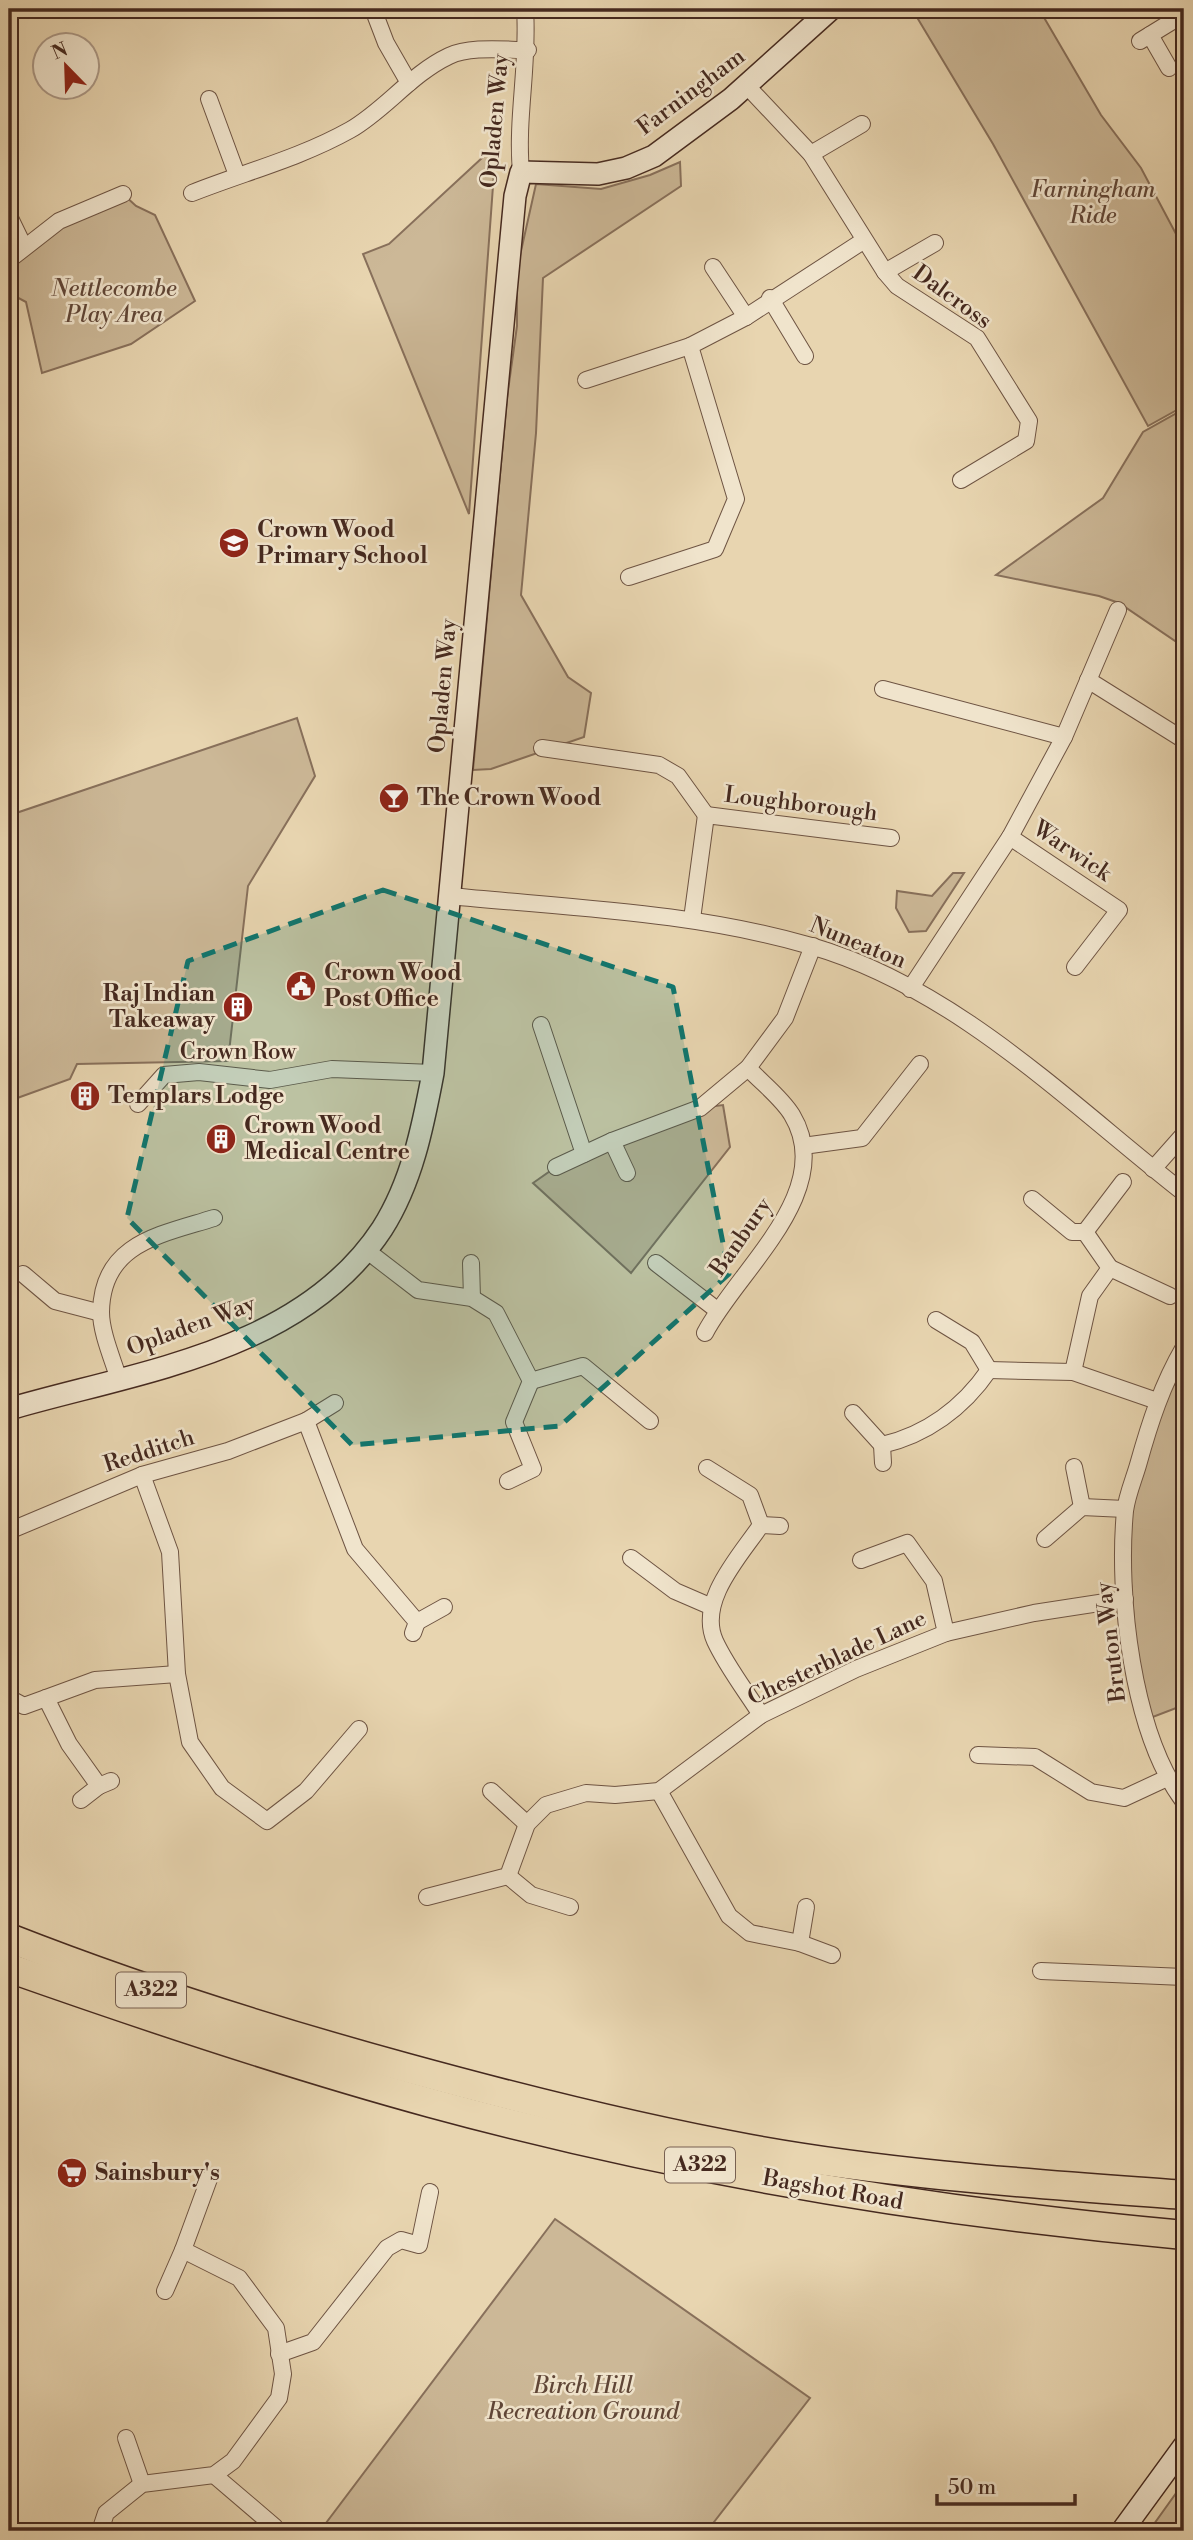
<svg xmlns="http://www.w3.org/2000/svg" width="1193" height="2540" font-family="'Libre Bodoni',serif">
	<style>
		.green { fill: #ccb897; stroke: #88705b; stroke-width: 2 }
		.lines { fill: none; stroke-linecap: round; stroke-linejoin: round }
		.street-casing { stroke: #6e5443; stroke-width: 18 }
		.secondary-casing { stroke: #45291f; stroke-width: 24 }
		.highway-casing { stroke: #45291f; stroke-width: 31 }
		.street { stroke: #f0e4cc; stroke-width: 16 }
		.secondary { stroke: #f0e4cc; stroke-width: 21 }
		.highway { stroke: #e8d5b0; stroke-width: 28 }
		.marked { fill: #0f766e; fill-opacity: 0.2; stroke: #0f766e; stroke-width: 5; stroke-dasharray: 14 9; stroke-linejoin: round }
		.labels { text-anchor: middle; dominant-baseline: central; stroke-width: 5; stroke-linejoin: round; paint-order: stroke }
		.shield { fill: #f0e4cc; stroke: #786153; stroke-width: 2 }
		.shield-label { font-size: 21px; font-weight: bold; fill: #45291f }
		.street-label { font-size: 23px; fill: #45291f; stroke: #f0e4cc }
		.park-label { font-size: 23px; font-style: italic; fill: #604637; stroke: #f0e4cc }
		.poi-label { font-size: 23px; font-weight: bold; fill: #45291f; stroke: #f0e4cc; text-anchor: start }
	</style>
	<rect width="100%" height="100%" fill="#e8d5b0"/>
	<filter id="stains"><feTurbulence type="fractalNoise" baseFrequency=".00286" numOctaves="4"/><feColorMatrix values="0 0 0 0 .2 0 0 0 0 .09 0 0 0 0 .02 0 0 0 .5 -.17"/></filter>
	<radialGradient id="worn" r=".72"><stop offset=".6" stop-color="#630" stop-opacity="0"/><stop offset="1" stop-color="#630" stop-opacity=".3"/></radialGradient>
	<g class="green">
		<path d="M 912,9 L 1039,9 L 1101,115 L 1141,168 L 1184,249 L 1184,406 L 1148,426 L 993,144 Z"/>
		<path d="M 496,145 L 469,514 L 363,254 L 389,244 Z"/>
		<path d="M 680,162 L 681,186 L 543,278 L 536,433 L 521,595 L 568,677 L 591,693 L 584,737 L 491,769 L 473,770 L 507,398 L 517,326 L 517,269 L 536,184 L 601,189 L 650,175 Z"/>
		<path d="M 123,194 L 136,206 L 155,215 L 195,301 L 131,344 L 42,373 L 26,302 L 9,293 L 9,260 L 24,247 Z"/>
		<path d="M 1184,409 L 1184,647 L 1119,603 L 1099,596 L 996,575 L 1103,498 L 1143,432 Z"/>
		<path d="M 297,718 L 315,776 L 248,886 L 228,1061 L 77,1064 L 70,1079 L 9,1101 L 9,803 L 19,812 Z"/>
		<path d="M 953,873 L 964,873 L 926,931 L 909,932 L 896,908 L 897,891 L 932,896 Z"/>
		<path d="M 723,1105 L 730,1147 L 631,1273 L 533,1183 L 556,1167 L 700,1108 Z"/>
		<path d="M 1165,1381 L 1184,1388 L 1184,1705 L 1145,1720 L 1141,1708 L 1125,1509 Z"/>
		<path d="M 555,2219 L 810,2398 L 707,2531 L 320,2531 Z"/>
		<path d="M 1184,2482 L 1184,2531 L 1149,2531 Z"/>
	</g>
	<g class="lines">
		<g class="street-casing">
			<g id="street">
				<path d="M 373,9 L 386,43 L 409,83"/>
				<path d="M 1150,35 L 1169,68"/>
				<path d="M 1140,41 L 1184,14"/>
				<path d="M 747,86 L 811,154 L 885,272 L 897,286 L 977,338 L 1029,421 L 1026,441 L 961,480"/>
				<path d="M 209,99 L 237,175"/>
				<path d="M 811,154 L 862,124"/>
				<path d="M 521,172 C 516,118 529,64 525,9"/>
				<path d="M 192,193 C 245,172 300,158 350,130 C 385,110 411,74 449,56 C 470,46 504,50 528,50"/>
				<path d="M 9,216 L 24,247"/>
				<path d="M 9,260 L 59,221 L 123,194"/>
				<path d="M 713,267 L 746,317"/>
				<path d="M 885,272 L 935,243"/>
				<path d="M 770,298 L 805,356"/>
				<path d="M 586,380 L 690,346"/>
				<path d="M 629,577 L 715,549 L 736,499 L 690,346 L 746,317 L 863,241"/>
				<path d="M 1088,680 L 1184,740"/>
				<path d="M 883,689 L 1064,737"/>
				<path d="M 542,748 L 659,765 L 678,776 L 706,815"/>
				<path d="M 1010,837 L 1119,910 L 1075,967"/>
				<path d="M 450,896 C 571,908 694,912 811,946 C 956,988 1069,1103 1184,1193"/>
				<path d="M 692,919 L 706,815 L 891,838"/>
				<path d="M 910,989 L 1010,837 L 1064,737 L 1118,610"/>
				<path d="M 541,1025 L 584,1154"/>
				<path d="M 138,1104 L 164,1075 L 199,1072 L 270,1080 L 332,1069 L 433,1073"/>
				<path d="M 612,1141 L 627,1173"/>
				<path d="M 803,1146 L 862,1138 L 920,1064"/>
				<path d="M 556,1167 L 612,1141 L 700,1108 L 748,1068 L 785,1018 L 813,946"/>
				<path d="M 1153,1169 L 1184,1134"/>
				<path d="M 1032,1199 L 1072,1232 L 1085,1232 L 1110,1268 L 1090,1296 L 1073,1372"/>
				<path d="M 1085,1232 L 1123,1182"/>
				<path d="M 366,1250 L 418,1290 L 472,1298 L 496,1313 L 531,1381 L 583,1366 L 650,1421"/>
				<path d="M 471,1263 L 472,1298"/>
				<path d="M 656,1263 L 717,1310"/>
				<path d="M 1110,1268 L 1170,1296"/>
				<path d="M 23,1274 L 55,1301 L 101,1313"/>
				<path d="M 936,1320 L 972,1342 L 989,1370"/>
				<path d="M 705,1333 C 737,1271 838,1191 792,1115 C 782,1098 762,1083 748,1068"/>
				<path d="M 1184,1347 C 1162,1385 1150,1422 1138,1465 C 1134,1479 1127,1495 1125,1511 C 1117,1595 1132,1733 1184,1802"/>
				<path d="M 989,1370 L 1073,1372 L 1157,1401"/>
				<path d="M 119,1380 C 113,1360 101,1333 101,1312 C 102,1243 160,1235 214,1218"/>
				<path d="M 853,1413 L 882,1445"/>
				<path d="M 306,1421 L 335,1403"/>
				<path d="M 883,1463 L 882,1445 C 926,1435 963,1408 989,1370"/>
				<path d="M 1074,1467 L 1082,1507"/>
				<path d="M 707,1468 L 750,1495 L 761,1525"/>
				<path d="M 142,1475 L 170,1552 L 177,1674 L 190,1742 L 222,1788 L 267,1821 L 306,1791 L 359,1729"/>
				<path d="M 508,1481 L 533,1469 L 514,1422 L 531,1381"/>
				<path d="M 9,1531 L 142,1475 L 228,1451 L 306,1421 L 355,1549 L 417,1622 L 413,1633"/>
				<path d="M 1045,1539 L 1082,1507 L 1125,1509"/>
				<path d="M 631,1558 L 675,1591 L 712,1607"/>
				<path d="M 861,1560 L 907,1543 L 934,1581 L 946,1633"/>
				<path d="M 417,1622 L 444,1607"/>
				<path d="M 9,1698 L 24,1706 L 46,1698"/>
				<path d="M 761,1715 C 746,1691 727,1667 715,1641 C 697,1601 740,1556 761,1525 L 780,1526"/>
				<path d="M 978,1755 L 1035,1757 L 1091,1792 L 1124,1798 L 1167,1778"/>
				<path d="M 111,1781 L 99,1786 L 69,1744 L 46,1698 L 95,1680 L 177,1674"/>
				<path d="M 491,1791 L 527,1824"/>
				<path d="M 659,1791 L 729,1916 L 750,1933 L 800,1943 L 832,1955"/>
				<path d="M 81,1800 L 99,1786"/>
				<path d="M 508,1876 L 531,1895 L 570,1907"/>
				<path d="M 427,1897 L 508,1876 L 527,1824 L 546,1805 L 586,1793 L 615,1795 L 659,1791 L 761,1715 L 856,1669 L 946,1633 L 1034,1613 L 1125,1599"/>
				<path d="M 800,1943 L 806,1907"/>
				<path d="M 1041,1971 L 1184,1977"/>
				<path d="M 165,2291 L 183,2250"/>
				<path d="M 279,2354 L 313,2342 L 387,2248 L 401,2240 L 419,2245 L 430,2192"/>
				<path d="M 126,2438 L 142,2484"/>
				<path d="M 214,2475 L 275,2527"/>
				<path d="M 100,2531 L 106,2513 L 142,2484 L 214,2475 L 233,2461 L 279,2398 L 283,2374 L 276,2328 L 239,2278 L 183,2250 L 209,2179"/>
			</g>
		</g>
		<g class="secondary-casing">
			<g id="secondary">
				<path d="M 9,1409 C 139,1371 301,1352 382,1229 C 412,1182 423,1126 433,1073 L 515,196 L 521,172 L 598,174 L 626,168 L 654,156 L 731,99 L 831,9"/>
				<path d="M 1122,2531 L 1184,2446"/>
			</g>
		</g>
		<g class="highway-casing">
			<g id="highway">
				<path d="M 9,1938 C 139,1989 272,2031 407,2068 C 520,2099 634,2128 750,2149 C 893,2175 1039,2184 1184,2195"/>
				<path d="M 9,1968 C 148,2017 288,2064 431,2103 C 677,2170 930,2212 1184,2235"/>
			</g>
		</g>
		<use href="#street" class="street"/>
		<use href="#secondary" class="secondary"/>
		<use href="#highway" class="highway"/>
	</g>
	<path class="marked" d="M 383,890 L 673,987 L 729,1274 L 560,1426 L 352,1445 L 127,1218 L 188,961 Z"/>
	<defs>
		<g id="school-disc" transform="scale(1.575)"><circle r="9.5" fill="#8f2418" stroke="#f0e4cc"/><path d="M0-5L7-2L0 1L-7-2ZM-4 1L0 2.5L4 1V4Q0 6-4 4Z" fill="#fff"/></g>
		<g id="bar-disc" transform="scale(1.575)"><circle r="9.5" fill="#8f2418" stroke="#f0e4cc"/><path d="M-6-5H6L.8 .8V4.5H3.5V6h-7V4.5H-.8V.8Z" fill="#fff"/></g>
		<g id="civic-disc" transform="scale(1.575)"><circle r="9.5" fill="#8f2418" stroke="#f0e4cc"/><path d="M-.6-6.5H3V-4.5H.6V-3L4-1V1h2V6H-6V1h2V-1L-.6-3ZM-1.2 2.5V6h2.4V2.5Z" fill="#fff"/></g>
		<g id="building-disc" transform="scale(1.575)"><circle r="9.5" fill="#8f2418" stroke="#f0e4cc"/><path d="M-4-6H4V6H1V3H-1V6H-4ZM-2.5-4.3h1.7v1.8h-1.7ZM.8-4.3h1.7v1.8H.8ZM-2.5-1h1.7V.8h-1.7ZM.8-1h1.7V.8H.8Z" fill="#fff"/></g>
		<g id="supermarket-disc" transform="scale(1.575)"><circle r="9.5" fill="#8f2418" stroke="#f0e4cc"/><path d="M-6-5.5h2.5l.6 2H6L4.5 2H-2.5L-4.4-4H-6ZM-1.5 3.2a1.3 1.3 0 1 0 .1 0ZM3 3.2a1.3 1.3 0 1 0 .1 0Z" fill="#fff"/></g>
	</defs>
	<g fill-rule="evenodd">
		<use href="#school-disc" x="234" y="543"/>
		<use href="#bar-disc" x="394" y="798"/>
		<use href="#civic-disc" x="301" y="986"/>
		<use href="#building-disc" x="238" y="1007"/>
		<use href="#building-disc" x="85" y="1096"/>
		<use href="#building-disc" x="221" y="1139"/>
		<use href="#supermarket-disc" x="72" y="2173"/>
	</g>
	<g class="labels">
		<g class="shield">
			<rect x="116" y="1972.5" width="70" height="35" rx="5"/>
			<rect x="665" y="2147.5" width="70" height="35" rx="5"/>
		</g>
		<g class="shield-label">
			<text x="151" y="1990">A322</text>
			<text x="700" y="2165">A322</text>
		</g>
		<g class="street-label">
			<text transform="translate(691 92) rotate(-37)">Farningham</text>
			<text transform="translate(495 121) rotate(-85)">Opladen Way</text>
			<text transform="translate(952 297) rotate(36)">Dalcross</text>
			<text transform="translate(443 686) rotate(-85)">Opladen Way</text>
			<text transform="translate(801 804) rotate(7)">Loughborough</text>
			<text transform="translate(1072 851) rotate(34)">Warwick</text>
			<text transform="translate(858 943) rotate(22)">Nuneaton</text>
			<text x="238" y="1052">Crown Row</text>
			<text transform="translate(741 1237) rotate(-55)">Banbury</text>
			<text transform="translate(191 1326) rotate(-20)">Opladen Way</text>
			<text transform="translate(149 1451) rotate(-18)">Redditch</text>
			<text transform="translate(1111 1642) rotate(-97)">Bruton Way</text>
			<text transform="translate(837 1658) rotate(-25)">Chesterblade Lane</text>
			<text transform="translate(833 2190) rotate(10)">Bagshot Road</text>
		</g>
		<g class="park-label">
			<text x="1093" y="190">Farningham<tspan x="1093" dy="26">Ride</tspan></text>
			<text x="114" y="289">Nettlecombe<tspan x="114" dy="26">Play Area</tspan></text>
			<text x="583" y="2386">Birch Hill<tspan x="583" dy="26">Recreation Ground</tspan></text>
		</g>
		<g class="poi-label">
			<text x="257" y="530">Crown Wood<tspan x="257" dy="26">Primary School</tspan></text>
			<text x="417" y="798">The Crown Wood</text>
			<text x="324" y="973">Crown Wood<tspan x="324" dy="26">Post Office</tspan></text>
			<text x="215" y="994" text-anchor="end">Raj Indian<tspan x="215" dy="26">Takeaway</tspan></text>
			<text x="108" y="1096">Templars Lodge</text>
			<text x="244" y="1126">Crown Wood<tspan x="244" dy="26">Medical Centre</tspan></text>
			<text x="95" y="2173">Sainsbury's</text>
		</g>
	</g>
	<rect width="1193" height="2540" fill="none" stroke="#e8d5b0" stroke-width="35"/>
	<rect x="10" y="10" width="1172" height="2519" fill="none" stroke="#45291f" stroke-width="3.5"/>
	<rect x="18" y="18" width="1158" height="2505" fill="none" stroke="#45291f" stroke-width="2"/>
	<g transform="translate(66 66) rotate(337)"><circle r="33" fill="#f0e4cc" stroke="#ac9987" stroke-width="2"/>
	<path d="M0-5L12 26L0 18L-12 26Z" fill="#8f2418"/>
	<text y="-10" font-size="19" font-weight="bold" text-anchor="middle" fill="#45291f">N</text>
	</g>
	<path d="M937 2494v10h138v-10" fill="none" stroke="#45291f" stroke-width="3.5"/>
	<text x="948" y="2494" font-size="21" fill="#45291f" stroke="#f0e4cc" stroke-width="5" paint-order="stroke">50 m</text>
	<rect width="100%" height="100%" filter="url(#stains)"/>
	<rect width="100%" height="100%" fill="url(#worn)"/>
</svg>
